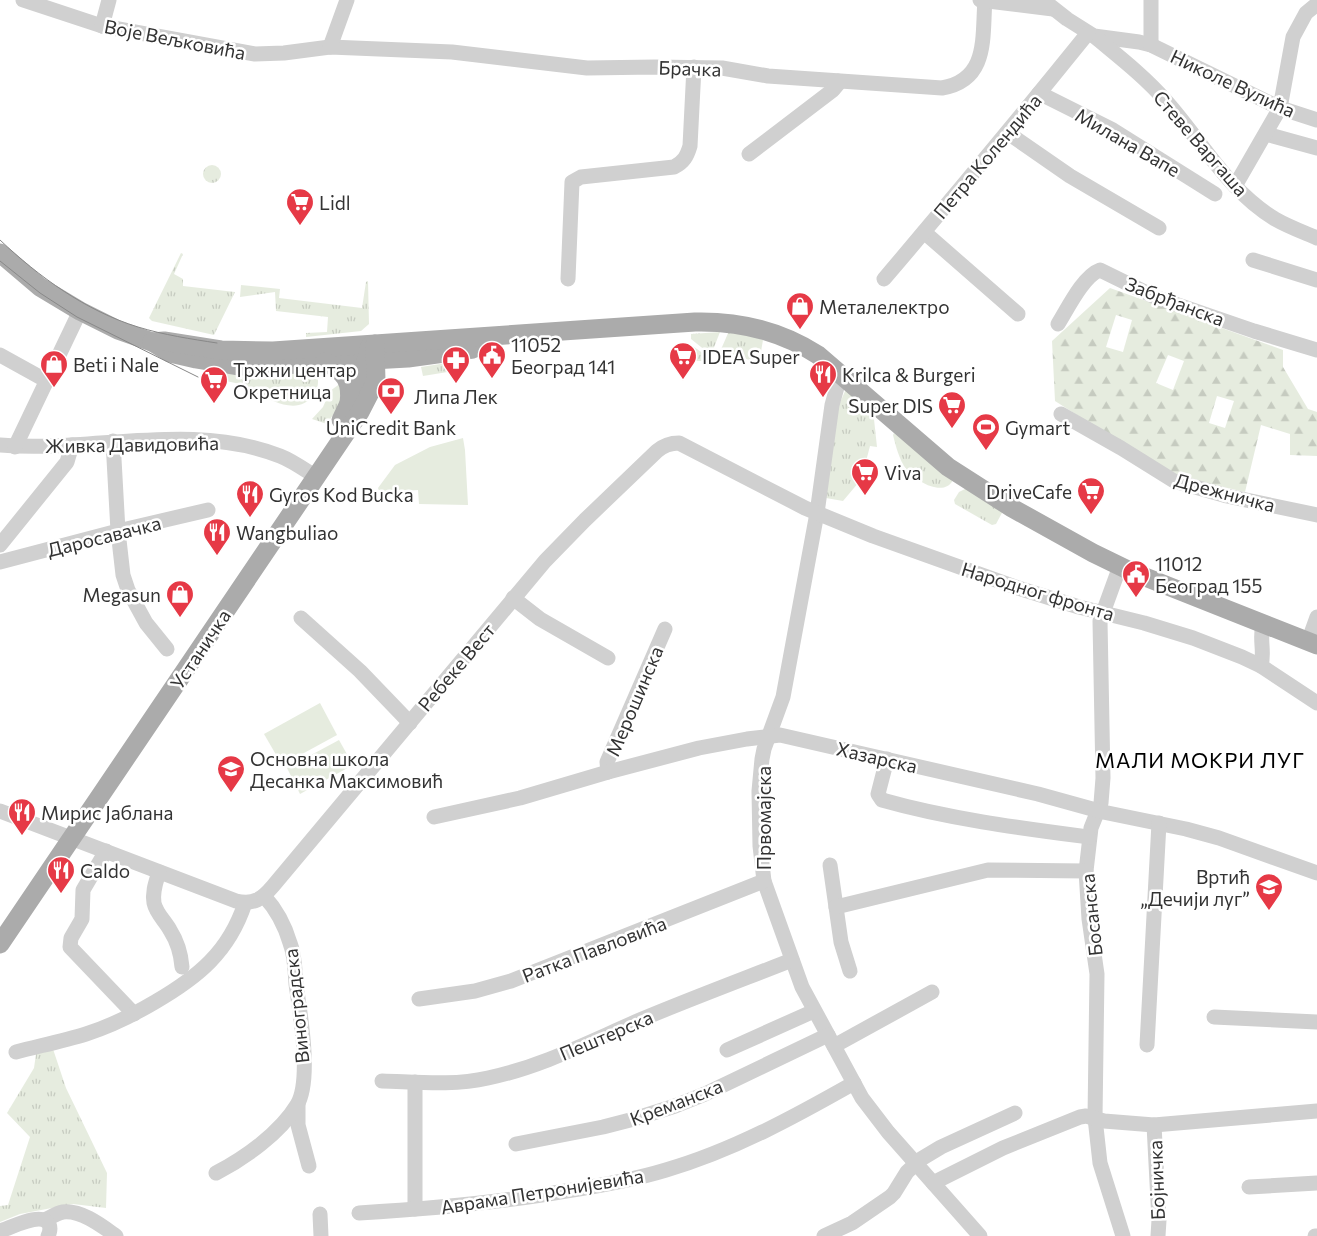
<svg xmlns="http://www.w3.org/2000/svg" width="1317" height="1236" font-family="Commissioner,sans-serif">
	<style>
		.grass { fill: url(#grass-tufts) }
		.forest { fill: url(#forest-firs); fill-rule: evenodd }
		.park { fill: #e6ecdf }
		.lines { fill: none; stroke-linecap: round; stroke-linejoin: round }
		.minor { stroke: #d0d0d0; stroke-width: 15 }
		.major { stroke: #ababab; stroke-width: 19 }
		.tram { stroke: #888; stroke-width: 1 }
		.labels { text-anchor: middle; dominant-baseline: central; stroke-width: 5; stroke-linejoin: round; paint-order: stroke }
		.street-label { font-size: 19px; fill: #333; stroke: #fff }
		.poi-label { font-size: 19px; fill: #333; stroke: #fff; text-anchor: start }
		.quarter-label { font-size: 21px; letter-spacing: 1px; fill: #000; stroke: #fff }
	</style>
	<defs>
		<pattern id="grass-tufts" width="24" height="20" patternUnits="userSpaceOnUse" patternTransform="scale(1.25)"><rect width="24" height="20" fill="#e6ecdf"/><path d="M3 7l-1-3M5 7V3M7 7l1-3M15 17l-1-3M17 17v-4M19 17l1-3" fill="none" stroke="#c6cbc0"/></pattern>
		<pattern id="forest-firs" width="22" height="20" patternUnits="userSpaceOnUse" patternTransform="scale(1.25)"><rect width="22" height="20" fill="#e6ecdf"/><path d="M5 1l3.5 6h-7zM16 11l3.5 6h-7z" fill="#c6cbc0"/></pattern>
	</defs>
	<rect width="100%" height="100%" fill="#fff"/>
	<g class="grass">
		<circle cx="212" cy="174" r="9"/>
		<path d="M 181,253 L 183,254 L 174,274 L 183,279 L 183,286 L 235,292 L 214,335 L 152,321 L 149,318 Z"/>
		<path d="M 368,281 L 369,324 L 361,331 L 306,337 L 306,333 L 327,332 L 328,317 L 276,311 L 275,292 L 240,297 L 241,285 L 280,289 L 279,298 L 362,308 L 366,282 Z"/>
		<path d="M 729,331 L 746,334 L 763,340 L 759,363 L 731,354 L 729,358 L 719,354 Z"/>
		<path d="M 720,332 L 711,355 L 691,339 L 691,334 Z"/>
		<path d="M 691,345 L 710,358 L 709,361 L 693,361 Z"/>
		<path d="M 459,361 L 460,370 L 423,376 L 421,367 Z"/>
		<path d="M 316,372 C 319,379 319,387 314,394 C 296,421 262,394 241,385 C 234,382 225,381 218,379 L 220,373 L 252,376 Z"/>
		<path d="M 341,383 L 340,404 L 327,424 L 312,419 L 323,407 L 330,391 Z"/>
		<path d="M 846,389 L 873,410 L 877,447 L 870,446 L 864,469 L 855,478 L 859,482 L 843,501 L 826,498 L 838,407 Z"/>
		<path d="M 894,433 L 953,480 C 944,498 915,481 906,469 C 899,459 896,447 893,435 Z"/>
		<path d="M 967,488 L 1003,511 L 996,524 L 992,525 L 955,504 L 954,500 L 959,492 Z"/>
		<path d="M 51,1043 L 66,1088 L 107,1173 L 106,1208 L 73,1204 L 20,1214 L 0,1222 L 0,1206 L 8,1205 L 30,1137 L 7,1113 L 34,1068 L 37,1047 Z"/>
	</g>
	<path class="forest" d="M 1110,288 L 1283,350 L 1283,367 L 1308,409 L 1317,412 L 1317,456 L 1290,455 L 1290,434 L 1261,425 L 1245,492 L 1171,475 L 1055,401 L 1052,341 ZM 1116,315 L 1132,320 L 1123,352 L 1106,347 ZM 1168,355 L 1184,361 L 1173,390 L 1156,383 ZM 1217,396 L 1234,401 L 1225,428 L 1209,423 Z"/>
	<g class="park">
		<path d="M 463,438 L 465,450 L 468,505 L 419,504 L 418,490 L 380,493 L 378,488 L 395,465 L 430,447 Z"/>
		<path d="M 320,703 L 337,735 L 282,765 L 264,734 Z"/>
		<path d="M 339,740 L 353,765 L 300,794 L 287,768 Z"/>
	</g>
	<g class="lines">
		<g class="minor">
			<path d="M 23,0 L 102,26 L 255,54 L 284,53 L 330,47 L 452,52 L 587,68 L 655,67 L 722,68 L 768,76 L 942,88 C 989,80 982,37 985,0"/>
			<path d="M 980,0 L 1053,9"/>
			<path d="M 1043,0 L 1067,19 L 1094,36 L 1139,42 L 1151,45 L 1280,108 L 1317,120"/>
			<path d="M 102,26 L 109,0"/>
			<path d="M 1094,36 C 1118,56 1144,76 1165,100 C 1201,140 1227,190 1275,219 C 1289,227 1303,232 1317,238"/>
			<path d="M 1151,45 L 1151,0"/>
			<path d="M 330,47 L 347,0"/>
			<path d="M 1039,93 L 1113,130 L 1215,194"/>
			<path d="M 1008,133 L 1070,176 L 1159,228"/>
			<path d="M 1266,134 L 1317,148"/>
			<path d="M 749,154 L 833,90 L 838,84 L 838,81"/>
			<path d="M 1235,186 L 1280,108 L 1293,37 L 1306,13 L 1317,4"/>
			<path d="M 924,232 L 1018,314"/>
			<path d="M 1253,260 L 1317,280"/>
			<path d="M 568,279 L 572,182 L 581,177 L 674,167 C 684,162 687,156 690,146 L 694,67"/>
			<path d="M 884,279 C 953,198 1021,116 1088,33"/>
			<path d="M 1058,324 C 1067,310 1083,276 1100,270 L 1155,297 L 1254,331 L 1317,350"/>
			<path d="M 0,355 L 47,381"/>
			<path d="M 841,373 L 832,405 L 817,513 L 783,697 L 764,749 L 762,759 L 759,791 L 760,846 L 764,881 L 802,987 L 862,1098 L 888,1132 L 980,1236"/>
			<path d="M 1061,414 L 1121,448 L 1174,481 L 1227,496 L 1317,515"/>
			<path d="M 113,441 L 118,531 L 123,575 L 128,590 L 146,623 L 167,649"/>
			<path d="M 0,445 C 91,453 191,421 280,456 C 293,461 305,470 316,477"/>
			<path d="M 15,447 L 80,311"/>
			<path d="M 0,545 L 67,462 L 72,445"/>
			<path d="M 0,562 L 118,531 L 208,510"/>
			<path d="M 1120,566 L 1100,621 L 1103,778 L 1101,803 L 1091,828 L 1086,871 L 1089,919 L 1097,974 L 1095,1118 L 1100,1163 L 1123,1236"/>
			<path d="M 513,598 L 540,619 L 608,658"/>
			<path d="M 301,618 L 360,671 L 410,723"/>
			<path d="M 1308,642 L 1317,617"/>
			<path d="M 1261,666 C 1265,651 1259,640 1263,624"/>
			<path d="M 887,759 L 878,794 L 882,800 C 949,819 1020,828 1089,837"/>
			<path d="M 608,772 L 607,762 L 665,629"/>
			<path d="M 0,811 L 236,901 C 254,905 262,899 273,886 L 545,561 L 585,520 L 657,451 C 664,445 670,443 679,443 L 805,508 L 873,536 L 1018,588 L 1079,607 L 1144,623 L 1193,638 L 1242,657 L 1261,666 L 1317,703"/>
			<path d="M 434,817 L 520,798 L 608,772 L 699,748 L 747,739 L 780,735 L 1038,794 L 1103,812 L 1186,829 L 1219,838 L 1317,873"/>
			<path d="M 106,851 L 83,890 L 82,919 L 71,938 L 70,947 L 134,1014"/>
			<path d="M 830,865 L 841,942 L 850,971"/>
			<path d="M 159,872 C 156,882 152,892 154,903 C 156,913 165,921 170,930 C 177,941 181,954 182,967"/>
			<path d="M 836,907 L 988,870 L 1086,871"/>
			<path d="M 419,999 L 475,991 L 511,981 L 764,881"/>
			<path d="M 1214,1017 L 1317,1022"/>
			<path d="M 1147,1045 L 1159,823"/>
			<path d="M 834,1046 L 932,992"/>
			<path d="M 727,1050 L 814,1011"/>
			<path d="M 16,1052 C 39,1046 63,1041 86,1034 C 111,1026 133,1015 155,1002 C 198,977 229,952 245,903"/>
			<path d="M 382,1081 C 417,1082 453,1086 488,1078 C 541,1067 591,1041 640,1020 C 690,999 741,980 792,960"/>
			<path d="M 298,1104 L 298,1125 L 309,1166"/>
			<path d="M 1154,1125 L 1159,1220 L 1158,1236"/>
			<path d="M 516,1144 L 603,1127 L 634,1119 L 675,1106 L 705,1094 L 828,1035"/>
			<path d="M 216,1173 C 245,1158 280,1133 297,1105 C 312,1080 300,1013 296,984 C 295,971 295,955 290,943 C 285,926 276,909 264,896"/>
			<path d="M 933,1183 L 1003,1148 L 1080,1117 L 1086,1116 L 1104,1121 L 1154,1125 L 1317,1111"/>
			<path d="M 1249,1187 L 1317,1183"/>
			<path d="M 415,1209 L 415,1082"/>
			<path d="M 359,1213 C 428,1209 497,1203 566,1191 C 599,1186 633,1180 666,1170 C 732,1151 794,1117 854,1083"/>
			<path d="M 320,1214 L 321,1236"/>
			<path d="M 45,1220 C 51,1217 57,1213 63,1212 C 82,1210 102,1226 116,1236"/>
			<path d="M 0,1231 C 11,1228 41,1211 49,1224 C 51,1229 50,1232 48,1236"/>
			<path d="M 824,1236 L 852,1223 L 890,1197 L 894,1193 L 907,1172 L 921,1159 L 941,1147 L 1015,1113"/>
			<path d="M 1315,1236 L 1317,1236"/>
		</g>
		<g class="major">
			<path d="M 0,253 L 40,287 L 80,311 L 118,330 L 152,342 L 170,353 L 196,359 L 238,366 L 263,366 L 408,358 L 473,349"/>
			<path d="M 152,342 L 164,341 L 221,350 L 273,351 L 695,322 C 739,321 781,331 818,355 L 948,467 L 1012,508 L 1093,553 L 1130,571 L 1317,645"/>
			<path d="M 325,362 C 345,372 352,381 349,404"/>
			<path d="M 341,420 L 362,376 L 370,346"/>
			<path d="M 0,944 L 360,412 L 376,381 L 375,344"/>
		</g>
		<g class="tram">
			<path d="M 0,240 C 39,277 86,311 138,327 C 164,335 191,339 217,343"/>
			<path d="M 0,261 L 40,293 L 77,317 L 198,377"/>
		</g>
	</g>
	<defs>
		<g id="supermarket-pin" transform="scale(1.4375)"><path d="M0 17L-7.5 6A9.5 9.5 0 1 1 7.5 6Z" fill="#e63946" stroke="#fff"/><path d="M-6-5.5h2.5l.6 2H6L4.5 2H-2.5L-4.4-4H-6ZM-1.5 3.2a1.3 1.3 0 1 0 .1 0ZM3 3.2a1.3 1.3 0 1 0 .1 0Z" fill="#fff"/></g>
		<g id="shop-pin" transform="scale(1.4375)"><path d="M0 17L-7.5 6A9.5 9.5 0 1 1 7.5 6Z" fill="#e63946" stroke="#fff"/><path d="M-5-2.5h2.3a2.7 3.5 0 0 1 5.4 0H5L5.5 6h-11ZM-1.5-2.5h3a1.5 2.3 0 0 0-3 0Z" fill="#fff"/></g>
		<g id="civic-pin" transform="scale(1.4375)"><path d="M0 17L-7.5 6A9.5 9.5 0 1 1 7.5 6Z" fill="#e63946" stroke="#fff"/><path d="M-.6-6.5H3V-4.5H.6V-3L4-1V1h2V6H-6V1h2V-1L-.6-3ZM-1.2 2.5V6h2.4V2.5Z" fill="#fff"/></g>
		<g id="pharmacy-pin" transform="scale(1.4375)"><path d="M0 17L-7.5 6A9.5 9.5 0 1 1 7.5 6Z" fill="#e63946" stroke="#fff"/><path d="M-2-6h4v4h4v4h-4v4h-4v-4h-4v-4h4Z" fill="#fff"/></g>
		<g id="restaurant-pin" transform="scale(1.4375)"><path d="M0 17L-7.5 6A9.5 9.5 0 1 1 7.5 6Z" fill="#e63946" stroke="#fff"/><path d="M-5-6h1v4h1v-4h1v4h1v-4h1v5L-1.5 .5V6h-2V.5L-5-1ZM5-6V6H3V1.5H1.5Q1.5-4 5-6Z" fill="#fff"/></g>
		<g id="bank-pin" transform="scale(1.4375)"><path d="M0 17L-7.5 6A9.5 9.5 0 1 1 7.5 6Z" fill="#e63946" stroke="#fff"/><path d="M-6-4H6V4H-6ZM0-2.3a2.3 2.3 0 1 0 0 4.6a2.3 2.3 0 1 0 0-4.6Z" fill="#fff"/></g>
		<g id="stadium-pin" transform="scale(1.4375)"><path d="M0 17L-7.5 6A9.5 9.5 0 1 1 7.5 6Z" fill="#e63946" stroke="#fff"/><path d="M0-5a6.5 5 0 1 0 0 10a6.5 5 0 1 0 0-10ZM-3.5-1.8h7v3.6h-7Z" fill="#fff"/></g>
		<g id="school-pin" transform="scale(1.4375)"><path d="M0 17L-7.5 6A9.5 9.5 0 1 1 7.5 6Z" fill="#e63946" stroke="#fff"/><path d="M0-5L7-2L0 1L-7-2ZM-4 1L0 2.5L4 1V4Q0 6-4 4Z" fill="#fff"/></g>
	</defs>
	<g fill-rule="evenodd">
		<use href="#supermarket-pin" x="300" y="202"/>
		<use href="#shop-pin" x="800" y="306"/>
		<use href="#civic-pin" x="492" y="355"/>
		<use href="#supermarket-pin" x="683" y="356"/>
		<use href="#pharmacy-pin" x="456" y="360"/>
		<use href="#shop-pin" x="54" y="364"/>
		<use href="#restaurant-pin" x="823" y="374"/>
		<use href="#supermarket-pin" x="214" y="380"/>
		<use href="#bank-pin" x="391" y="391"/>
		<use href="#supermarket-pin" x="952" y="405"/>
		<use href="#stadium-pin" x="986" y="427"/>
		<use href="#supermarket-pin" x="865" y="472"/>
		<use href="#supermarket-pin" x="1091" y="491"/>
		<use href="#restaurant-pin" x="250" y="494"/>
		<use href="#restaurant-pin" x="217" y="532"/>
		<use href="#civic-pin" x="1136" y="574"/>
		<use href="#shop-pin" x="180" y="594"/>
		<use href="#school-pin" x="231" y="769"/>
		<use href="#restaurant-pin" x="22" y="812"/>
		<use href="#restaurant-pin" x="61" y="870"/>
		<use href="#school-pin" x="1269" y="887"/>
	</g>
	<g class="labels">
		<g class="street-label">
			<text transform="translate(175 39) rotate(11)">Воје Вељковића</text>
			<text transform="translate(690 68) rotate(2)">Брачка</text>
			<text transform="translate(1233 83) rotate(25)">Николе Вулића</text>
			<text transform="translate(1128 142) rotate(30)">Милана Вапе</text>
			<text transform="translate(1201 143) rotate(49)">Стеве Варгаша</text>
			<text transform="translate(987 156) rotate(-50)">Петра Колендића</text>
			<text transform="translate(1175 301) rotate(21)">Забрђанска</text>
			<text transform="translate(132 444) rotate(-1)">Живка Давидовића</text>
			<text transform="translate(1225 492) rotate(15)">Дрежничка</text>
			<text transform="translate(104 536) rotate(-14)">Даросавачка</text>
			<text transform="translate(1038 591) rotate(17)">Народног фронта</text>
			<text transform="translate(200 649) rotate(-56)">Устаничка</text>
			<text transform="translate(456 667) rotate(-50)">Ребеке Вест</text>
			<text transform="translate(634 701) rotate(-67)">Мерошинска</text>
			<text transform="translate(877 757) rotate(13)">Хазарска</text>
			<text transform="translate(763 818) rotate(-90)">Првомајска</text>
			<text transform="translate(1091 915) rotate(-96)">Босанска</text>
			<text transform="translate(594 949) rotate(-21)">Ратка Павловића</text>
			<text transform="translate(296 1006) rotate(-96)">Виноградска</text>
			<text transform="translate(606 1035) rotate(-23)">Пештерска</text>
			<text transform="translate(676 1102) rotate(-21)">Креманска</text>
			<text transform="translate(1156 1180) rotate(-92)">Бојничка</text>
			<text transform="translate(542 1191) rotate(-9)">Аврама Петронијевића</text>
		</g>
		<g class="poi-label">
			<text x="319" y="202">Lidl</text>
			<text x="819" y="306">Металелектро</text>
			<text x="511" y="344">11052<tspan x="511" dy="22">Београд 141</tspan></text>
			<text x="702" y="356">IDEA Super</text>
			<text x="73" y="364">Beti i Nale</text>
			<text x="233" y="369">Тржни центар<tspan x="233" dy="22">Окретница</tspan></text>
			<text x="842" y="374">Krilca &amp; Burgeri</text>
			<text x="456" y="396" text-anchor="middle">Липа Лек</text>
			<text x="933" y="405" text-anchor="end">Super DIS</text>
			<text x="391" y="427" text-anchor="middle">UniCredit Bank</text>
			<text x="1005" y="427">Gymart</text>
			<text x="884" y="472">Viva</text>
			<text x="1072" y="491" text-anchor="end">DriveCafe</text>
			<text x="269" y="494">Gyros Kod Bucka</text>
			<text x="236" y="532">Wangbuliao</text>
			<text x="1155" y="563">11012<tspan x="1155" dy="22">Београд 155</tspan></text>
			<text x="161" y="594" text-anchor="end">Megasun</text>
			<text x="250" y="758">Основна школа<tspan x="250" dy="22">Десанка Максимовић</tspan></text>
			<text x="41" y="812">Мирис Јаблана</text>
			<text x="80" y="870">Caldo</text>
			<text x="1250" y="876" text-anchor="end">Вртић<tspan x="1250" dy="22">„Дечији луг”</tspan></text>
		</g>
		<g class="quarter-label">
			<text x="1200" y="759">МАЛИ МОКРИ ЛУГ</text>
		</g>
	</g>
</svg>
